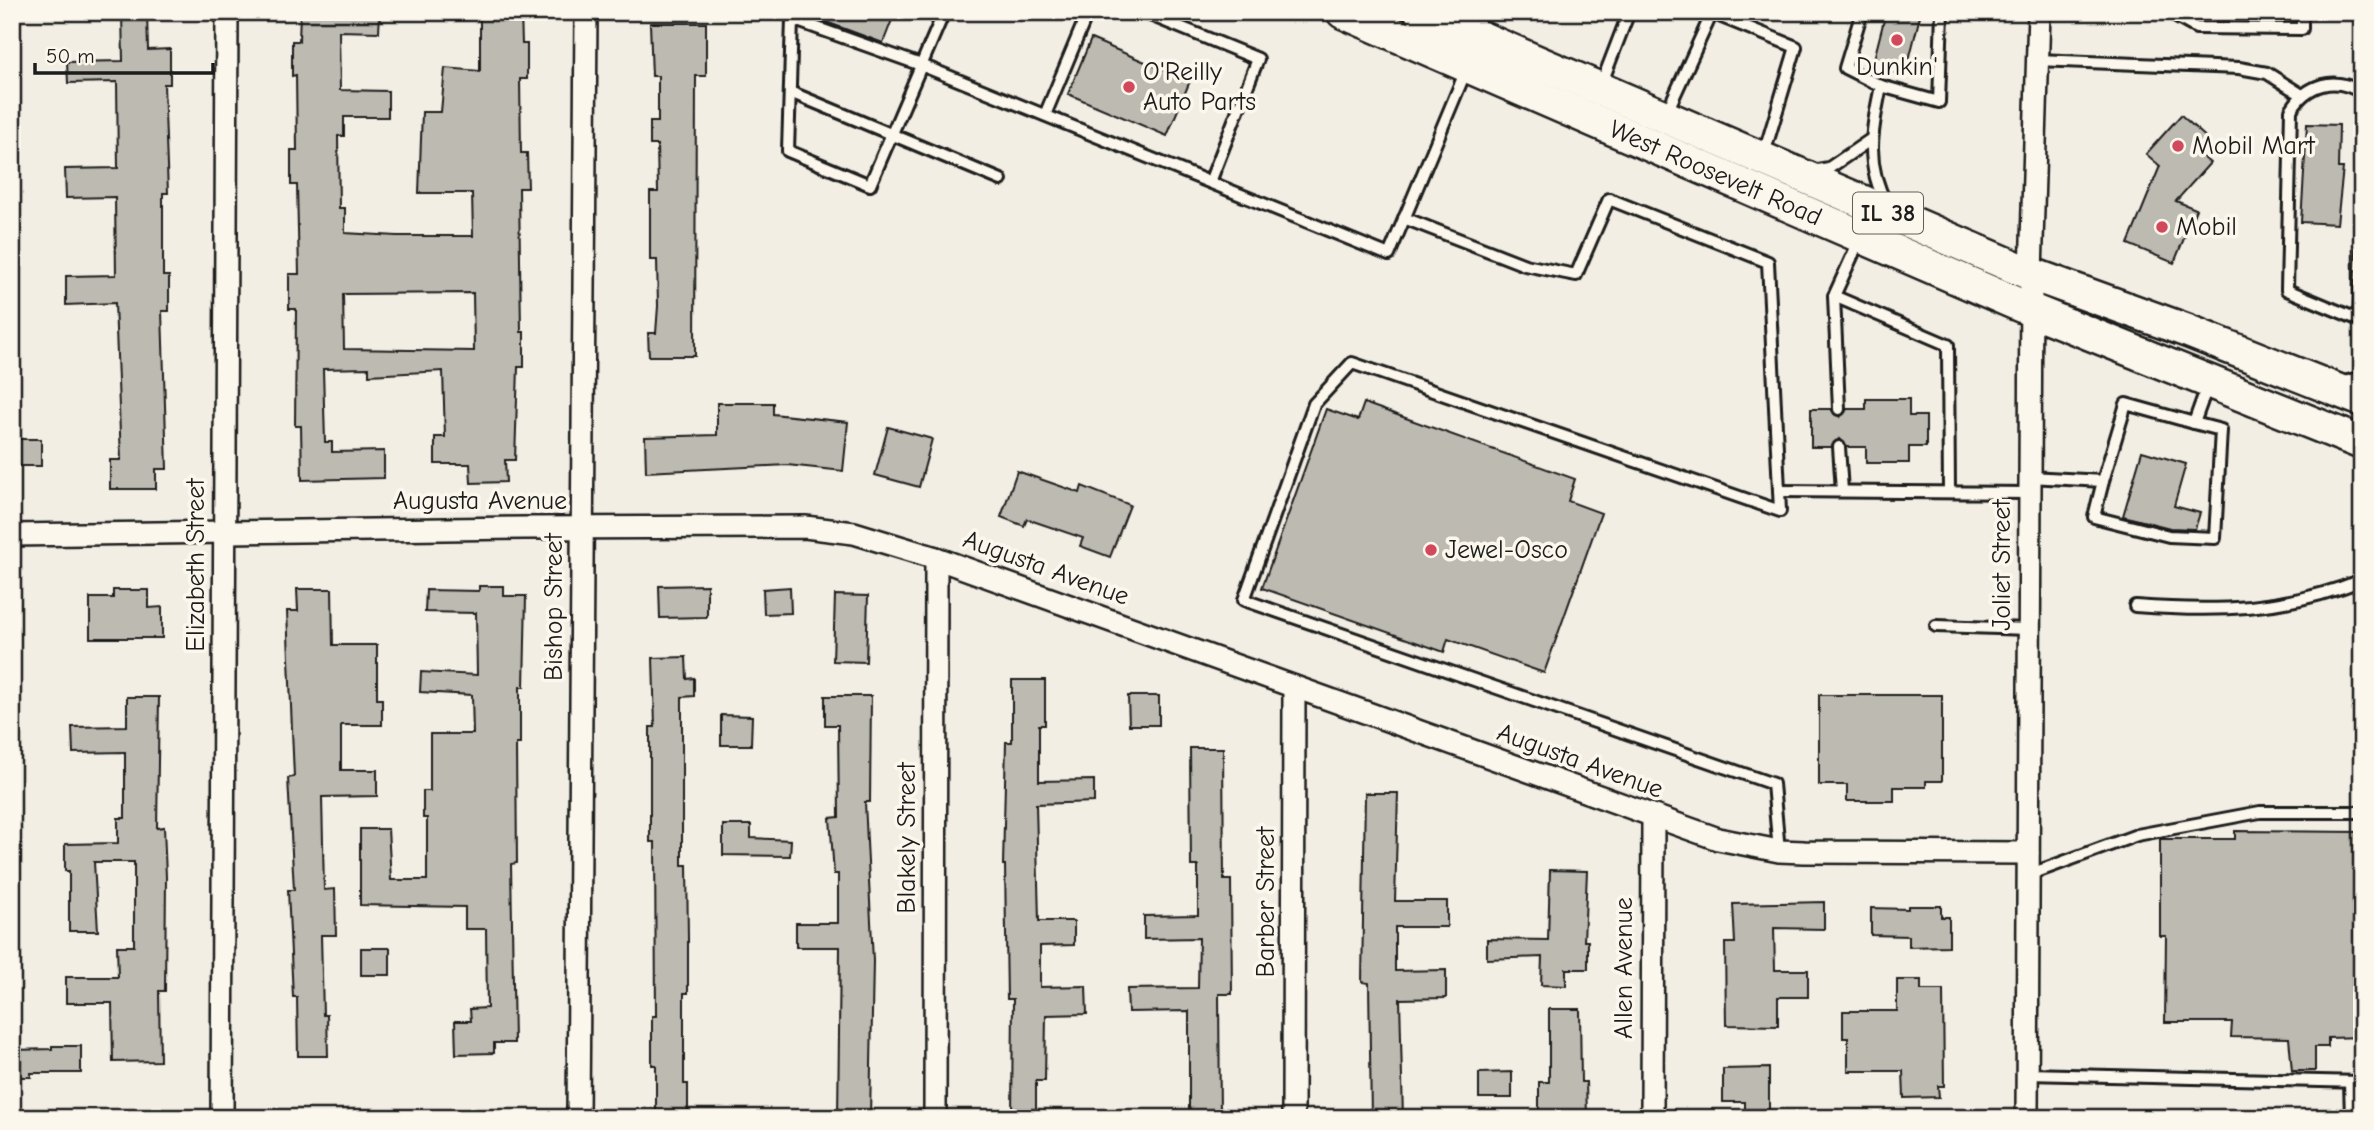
<svg xmlns="http://www.w3.org/2000/svg" width="2374" height="1130" font-family="'Comic Neue',sans-serif">
	<style>
		.building { fill: #bdbab1; stroke: #1c1c1c; stroke-width: 2; fill-rule: evenodd }
		.lines { fill: none; stroke-linecap: round; stroke-linejoin: round }
		.service-casing { stroke: #1c1c1c; stroke-width: 16 }
		.minor-casing { stroke: #1c1c1c; stroke-width: 26 }
		.primary-casing { stroke: #1c1c1c; stroke-width: 37 }
		.service { stroke: #fbf7ec; stroke-width: 10 }
		.minor { stroke: #fbf7ec; stroke-width: 21 }
		.primary { stroke: #fbf7ec; stroke-width: 32 }
		.poi-dot { fill: #d1495b; stroke: #fbf7ec; stroke-width: 2.5 }
		.labels { text-anchor: middle; dominant-baseline: central; stroke-width: 7; stroke-linejoin: round; paint-order: stroke }
		.shield { fill: #fbf7ec; stroke: #5f5e5a; stroke-width: 2 }
		.shield-label { font-size: 24px; font-weight: bold; fill: #1c1c1c }
		.poi-label { font-size: 26px; fill: #1c1c1c; stroke: #fbf7ec; text-anchor: start }
		.street-label { font-size: 26px; fill: #1c1c1c; stroke: #fbf7ec }
	</style>
	<rect width="100%" height="100%" fill="#f2eee4"/>
	<filter id="ink" filterUnits="userSpaceOnUse"><feTurbulence type="fractalNoise" baseFrequency=".0143" numOctaves="2"/><feDisplacementMap in="SourceGraphic" scale="14" xChannelSelector="R" yChannelSelector="G"/><feConvolveMatrix kernelMatrix="1 2 1 2 8 2 1 2 1" color-interpolation-filters="sRGB"/></filter>
	<g filter="url(#ink)">
		<g class="building">
			<path d="M 122,12 L 147,12 L 148,50 L 170,49 L 170,84 L 164,84 L 168,193 L 163,193 L 163,276 L 169,276 L 169,311 L 162,311 L 167,469 L 156,469 L 156,489 L 110,489 L 110,460 L 121,460 L 115,303 L 66,305 L 66,276 L 116,275 L 115,197 L 66,198 L 65,169 L 118,168 L 117,82 L 68,83 L 67,62 L 123,61 Z"/>
			<path d="M 300,12 L 380,13 L 379,32 L 339,31 L 340,90 L 388,91 L 388,117 L 344,117 L 344,136 L 338,136 L 339,208 L 345,208 L 345,233 L 397,236 L 473,236 L 472,193 L 419,193 L 422,112 L 441,112 L 445,68 L 480,71 L 480,12 L 521,12 L 522,44 L 527,44 L 527,79 L 520,79 L 521,153 L 527,153 L 528,188 L 519,188 L 521,332 L 524,332 L 524,367 L 518,367 L 515,460 L 505,460 L 506,482 L 471,483 L 470,464 L 435,464 L 435,437 L 445,437 L 443,371 L 369,375 L 369,368 L 323,369 L 325,442 L 332,442 L 332,452 L 384,451 L 384,478 L 302,480 L 301,426 L 295,426 L 296,309 L 289,309 L 289,274 L 299,274 L 297,185 L 291,185 L 291,150 L 297,150 L 296,75 L 292,76 L 292,41 L 299,41 ZM 473,293 L 474,351 L 344,349 L 343,294 Z"/>
			<path d="M 799,12 L 895,12 L 883,43 Z"/>
			<path d="M 1886,12 L 1921,12 L 1905,76 L 1872,67 Z"/>
			<path d="M 650,23 L 706,23 L 706,76 L 696,76 L 695,356 L 649,356 L 648,333 L 656,333 L 658,306 L 657,260 L 650,260 L 650,192 L 658,192 L 657,145 L 650,145 L 650,122 L 658,122 L 658,76 L 652,76 Z"/>
			<path d="M 1091,39 L 1190,81 L 1167,136 L 1068,94 Z"/>
			<path d="M 2181,115 L 2209,140 L 2198,153 L 2210,163 L 2176,201 L 2196,209 L 2174,263 L 2128,244 L 2160,166 L 2146,154 Z"/>
			<path d="M 2307,124 L 2339,125 L 2338,168 L 2343,168 L 2337,224 L 2301,222 Z"/>
			<path d="M 1866,399 L 1909,399 L 1909,416 L 1926,416 L 1926,447 L 1909,447 L 1909,463 L 1866,463 L 1866,447 L 1847,447 L 1839,439 L 1831,447 L 1811,447 L 1811,409 L 1831,409 L 1840,417 L 1847,409 L 1866,409 Z"/>
			<path d="M 717,403 L 773,403 L 773,414 L 848,422 L 843,471 L 787,465 L 646,472 L 645,437 L 717,435 Z"/>
			<path d="M 1364,403 L 1575,479 L 1568,501 L 1601,513 L 1544,673 L 1448,639 L 1444,652 L 1262,588 L 1326,409 L 1358,420 Z"/>
			<path d="M 888,427 L 932,439 L 919,487 L 875,475 Z"/>
			<rect x="17" y="439" width="24" height="27"/>
			<path d="M 2142,451 L 2186,464 L 2174,506 L 2200,513 L 2195,529 L 2170,528 L 2123,516 Z"/>
			<path d="M 1017,471 L 1080,493 L 1082,486 L 1130,505 L 1110,557 L 1080,546 L 1083,538 L 1027,519 L 1024,526 L 1001,517 Z"/>
			<path d="M 707,585 L 707,617 L 660,618 L 659,586 Z"/>
			<path d="M 479,586 L 504,586 L 504,596 L 526,596 L 524,687 L 520,687 L 520,744 L 516,744 L 517,863 L 511,864 L 514,1043 L 494,1043 L 494,1053 L 456,1054 L 455,1021 L 471,1021 L 470,1009 L 487,1008 L 486,929 L 465,929 L 465,907 L 360,905 L 360,829 L 388,829 L 391,880 L 427,880 L 427,818 L 423,818 L 423,791 L 430,791 L 430,734 L 473,734 L 472,695 L 420,692 L 421,672 L 477,675 L 476,613 L 425,612 L 426,590 L 479,591 Z"/>
			<path d="M 790,587 L 791,613 L 764,614 L 763,589 Z"/>
			<path d="M 297,589 L 332,589 L 333,645 L 377,645 L 377,699 L 382,699 L 382,725 L 341,725 L 341,770 L 377,770 L 377,796 L 322,797 L 324,890 L 335,889 L 336,935 L 321,935 L 323,1015 L 327,1015 L 328,1056 L 298,1056 L 297,997 L 293,997 L 288,890 L 294,890 L 288,778 L 294,777 L 287,611 L 298,611 Z"/>
			<path d="M 113,590 L 149,590 L 149,608 L 162,607 L 162,638 L 90,638 L 90,598 L 113,598 Z"/>
			<path d="M 835,595 L 868,596 L 866,662 L 833,661 Z"/>
			<path d="M 686,657 L 687,679 L 694,678 L 694,696 L 682,697 L 682,865 L 687,865 L 688,938 L 688,993 L 684,993 L 684,1084 L 688,1084 L 688,1118 L 656,1118 L 656,1065 L 652,1065 L 652,1016 L 656,1016 L 655,842 L 650,842 L 650,727 L 655,727 L 653,658 Z"/>
			<path d="M 1012,680 L 1045,680 L 1045,725 L 1039,725 L 1039,781 L 1094,780 L 1094,802 L 1036,804 L 1039,921 L 1074,921 L 1074,945 L 1040,946 L 1040,987 L 1086,986 L 1087,1014 L 1046,1015 L 1045,1081 L 1036,1081 L 1036,1118 L 1012,1118 L 1013,999 L 1007,999 L 1005,865 L 1003,865 L 1006,742 L 1012,742 Z"/>
			<path d="M 1819,695 L 1942,695 L 1942,781 L 1926,781 L 1926,787 L 1894,787 L 1894,801 L 1847,801 L 1847,785 L 1819,785 Z"/>
			<path d="M 825,696 L 871,696 L 870,802 L 865,802 L 873,961 L 870,1118 L 838,1118 L 840,947 L 796,947 L 796,923 L 838,923 L 838,874 L 834,874 L 830,818 L 839,817 L 838,725 L 825,725 Z"/>
			<path d="M 1128,696 L 1159,696 L 1159,725 L 1129,725 Z"/>
			<path d="M 127,697 L 159,697 L 157,828 L 164,827 L 166,877 L 165,991 L 159,991 L 160,1061 L 113,1062 L 112,1003 L 66,1003 L 66,977 L 118,977 L 117,946 L 134,946 L 134,862 L 94,862 L 98,931 L 69,931 L 69,871 L 65,871 L 65,844 L 118,843 L 118,818 L 125,818 L 125,752 L 73,753 L 72,727 L 127,726 Z"/>
			<path d="M 721,715 L 752,716 L 751,745 L 721,745 Z"/>
			<path d="M 1190,748 L 1223,748 L 1224,880 L 1231,880 L 1232,994 L 1219,994 L 1220,1118 L 1189,1118 L 1189,1011 L 1128,1012 L 1127,989 L 1198,988 L 1199,938 L 1144,939 L 1144,916 L 1198,915 L 1198,866 L 1191,866 Z"/>
			<path d="M 1365,793 L 1398,793 L 1395,901 L 1447,901 L 1447,927 L 1395,927 L 1395,971 L 1446,970 L 1446,998 L 1400,999 L 1403,1118 L 1371,1118 L 1369,983 L 1362,982 Z"/>
			<path d="M 723,825 L 751,825 L 751,838 L 791,840 L 790,856 L 723,855 Z"/>
			<path d="M 2235,831 L 2362,832 L 2362,1037 L 2328,1038 L 2328,1047 L 2315,1047 L 2315,1071 L 2292,1071 L 2289,1038 L 2231,1037 L 2232,1022 L 2165,1022 L 2166,936 L 2160,936 L 2160,839 L 2235,839 Z"/>
			<path d="M 1550,870 L 1587,871 L 1584,941 L 1588,941 L 1588,969 L 1566,969 L 1566,986 L 1541,985 L 1542,957 L 1487,959 L 1487,939 L 1548,940 Z"/>
			<path d="M 1824,902 L 1824,929 L 1774,928 L 1775,970 L 1808,970 L 1808,997 L 1778,997 L 1778,1026 L 1726,1025 L 1725,943 L 1735,943 L 1733,904 Z"/>
			<path d="M 1908,906 L 1941,906 L 1941,917 L 1949,917 L 1949,946 L 1909,947 L 1909,936 L 1871,935 L 1871,908 L 1908,909 Z"/>
			<rect x="361" y="948" width="29" height="27"/>
			<path d="M 1897,980 L 1921,980 L 1921,990 L 1943,990 L 1944,1086 L 1938,1086 L 1939,1097 L 1904,1098 L 1903,1071 L 1848,1071 L 1848,1038 L 1843,1038 L 1843,1011 L 1897,1011 Z"/>
			<path d="M 1549,1009 L 1580,1009 L 1581,1082 L 1586,1082 L 1587,1116 L 1539,1118 L 1539,1082 L 1549,1082 Z"/>
			<path d="M 52,1046 L 81,1046 L 81,1073 L 31,1073 L 31,1077 L 12,1077 L 12,1050 L 52,1049 Z"/>
			<path d="M 1769,1068 L 1769,1113 L 1745,1113 L 1745,1102 L 1723,1102 L 1723,1069 Z"/>
			<path d="M 1512,1072 L 1512,1098 L 1479,1098 L 1479,1073 Z"/>
		</g>
		<g class="lines">
			<g class="service-casing">
				<g id="service">
					<path d="M 788,12 L 792,19 L 788,151 L 870,185 L 944,12"/>
					<path d="M 1143,12 L 1258,59 L 1210,182"/>
					<path d="M 1862,12 L 1845,68 L 1881,86 L 1939,102 L 1942,12"/>
					<path d="M 2178,12 L 2178,18 L 2196,28 L 2302,29 L 2302,12"/>
					<path d="M 792,19 L 921,65 L 1389,255 L 1467,68"/>
					<path d="M 2037,60 L 2239,68 L 2267,73 L 2302,95"/>
					<path d="M 1601,85 L 1629,12"/>
					<path d="M 1881,86 C 1872,130 1864,163 1887,205"/>
					<path d="M 790,92 L 1001,180"/>
					<path d="M 2362,93 C 2335,75 2307,84 2291,110 L 2287,290 L 2362,321"/>
					<path d="M 1666,114 L 1712,13 L 1796,47 L 1763,157"/>
					<path d="M 1045,115 L 1088,12"/>
					<path d="M 1812,171 L 1829,168 L 1870,140"/>
					<path d="M 1404,218 L 1525,265 L 1576,275 L 1609,199 L 1768,262 L 1780,511 L 1352,363 L 1314,404 L 1244,600 L 1773,784 L 1779,851"/>
					<path d="M 1860,239 L 1834,296 L 1948,345 L 1949,492"/>
					<path d="M 1834,296 L 1839,409"/>
					<path d="M 2359,320 L 2362,246"/>
					<path d="M 2341,383 L 2362,377"/>
					<path d="M 1839,447 L 1842,491"/>
					<path d="M 2030,477 L 2103,481 L 2126,404 L 2194,423 L 2208,384"/>
					<path d="M 2103,481 L 2094,517 L 2169,536 L 2215,538 L 2221,430 L 2194,423"/>
					<path d="M 1779,491 L 2030,493"/>
					<path d="M 2135,606 C 2216,612 2285,611 2362,580"/>
					<path d="M 1936,626 L 2029,629"/>
					<path d="M 2028,875 L 2137,835 L 2260,812 L 2362,812"/>
					<path d="M 2027,1074 L 2362,1082"/>
					<path d="M 2350,1082 L 2351,1118"/>
				</g>
			</g>
			<g class="minor-casing">
				<g id="minor">
					<path d="M 12,535 L 524,528 L 805,527 L 854,533 L 936,558 L 1718,839 L 1779,851 L 1804,852 L 2028,853"/>
					<path d="M 222,1118 L 227,12"/>
					<path d="M 578,1118 L 586,12"/>
					<path d="M 935,1118 L 936,558"/>
					<path d="M 1293,1118 L 1294,687"/>
					<path d="M 1652,1118 L 1653,817"/>
					<path d="M 2027,1118 L 2031,274 L 2039,12"/>
				</g>
			</g>
			<g class="primary-casing">
				<g id="primary">
					<path id="s1" d="M 1343,12 L 2031,310 L 2362,443"/>
					<path d="M 1421,12 L 2031,274 L 2188,331 L 2362,400"/>
				</g>
			</g>
			<use href="#service" class="service"/>
			<use href="#minor" class="minor"/>
			<use href="#primary" class="primary"/>
		</g>
	</g>
	<g class="poi-dot">
		<circle cx="1897" cy="40" r="7"/>
		<circle cx="1129" cy="87" r="7"/>
		<circle cx="2178" cy="146" r="7"/>
		<circle cx="2162" cy="227" r="7"/>
		<circle cx="1431" cy="550" r="7"/>
	</g>
	<g class="labels">
		<rect class="shield" x="1853" y="192.5" width="70" height="41" rx="5"/>
		<g class="shield-label">
			<text x="1888" y="213">IL 38</text>
		</g>
		<g class="poi-label">
			<text x="1897" y="67" text-anchor="middle">Dunkin'</text>
			<text x="1143" y="72">O'Reilly<tspan x="1143" dy="30">Auto Parts</tspan></text>
			<text x="2192" y="146">Mobil Mart</text>
			<text x="2176" y="227">Mobil</text>
			<text x="1445" y="550">Jewel-Osco</text>
		</g>
		<g class="street-label">
			<text stroke="none"><textPath href="#s1" startOffset="406">West Roosevelt Road</textPath></text>
			<text x="480" y="501">Augusta Avenue</text>
			<text transform="translate(196 565) rotate(-90)">Elizabeth Street</text>
			<text transform="translate(2002 565) rotate(-90)">Joliet Street</text>
			<text transform="translate(1046 568) rotate(20)">Augusta Avenue</text>
			<text transform="translate(554 607) rotate(-90)">Bishop Street</text>
			<text transform="translate(1580 761) rotate(20)">Augusta Avenue</text>
			<text transform="translate(907 838) rotate(-90)">Blakely Street</text>
			<text transform="translate(1266 902) rotate(-90)">Barber Street</text>
			<text transform="translate(1624 968) rotate(-90)">Allen Avenue</text>
		</g>
	</g>
	<rect width="2374" height="1130" fill="none" stroke="#fbf7ec" stroke-width="42"/>
	<rect x="21" y="21" width="2332" height="1088" fill="none" stroke="#1c1c1c" stroke-width="2.5" filter="url(#ink)"/>
	<path d="M35 63v10h178v-10" fill="none" stroke="#1c1c1c" stroke-width="3.5"/>
	<text x="46" y="63" font-size="21" fill="#1c1c1c" stroke="#fbf7ec" stroke-width="5" paint-order="stroke">50 m</text>
</svg>
